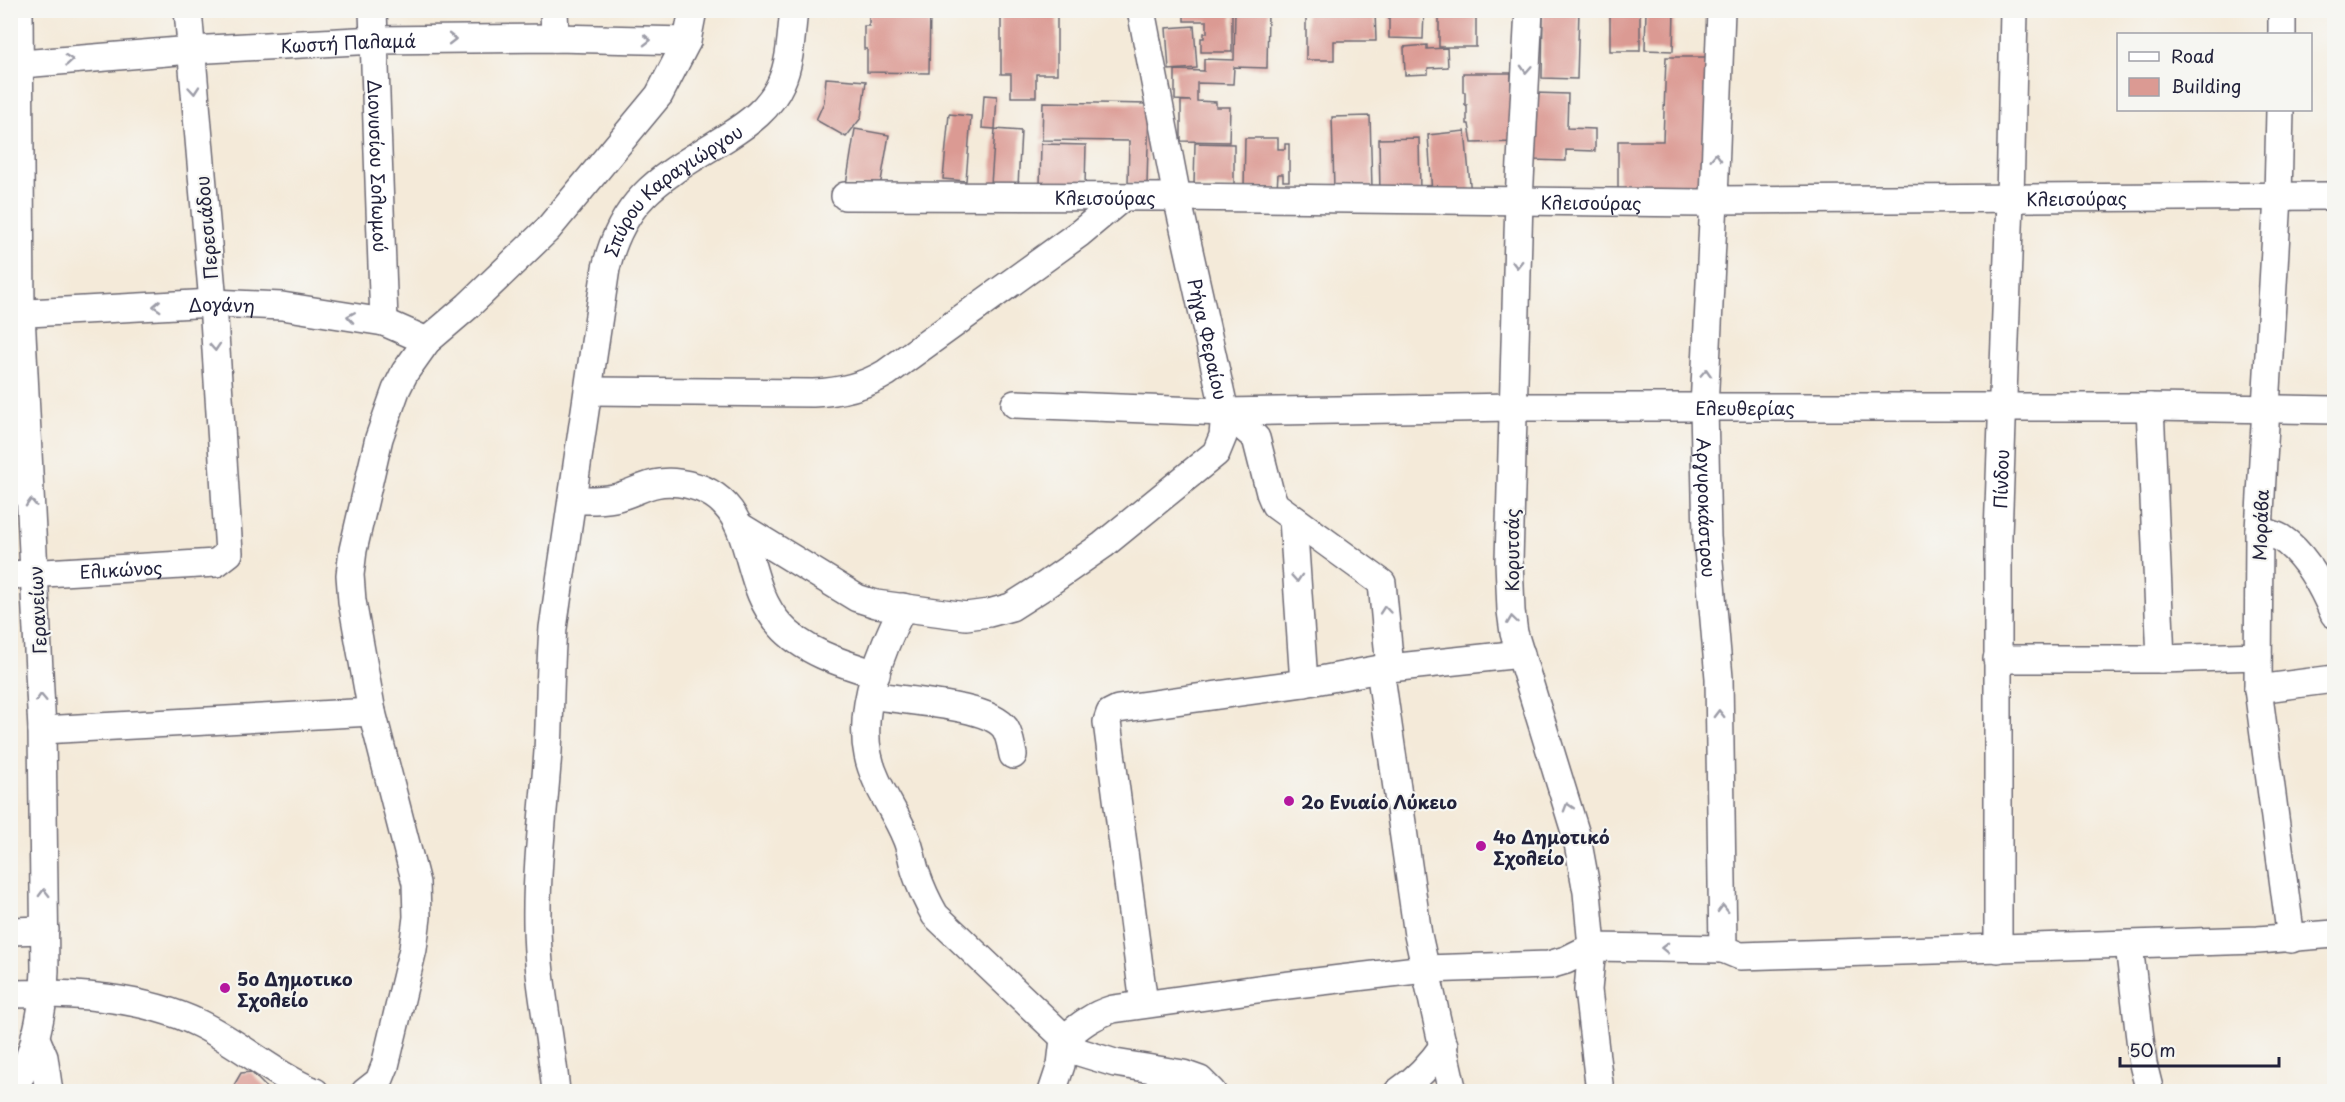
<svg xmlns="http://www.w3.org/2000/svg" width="2345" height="1102" font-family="'Playpen Sans',sans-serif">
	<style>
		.building { fill: #db9a93 }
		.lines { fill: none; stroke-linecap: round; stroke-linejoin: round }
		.minor-casing { stroke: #6c6872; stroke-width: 30 }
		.minor { stroke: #fff; stroke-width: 27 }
		.oneway { stroke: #9c9ca7 }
		.poi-dot { fill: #b5179e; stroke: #f6f6f2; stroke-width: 2 }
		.labels { text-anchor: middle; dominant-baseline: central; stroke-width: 4.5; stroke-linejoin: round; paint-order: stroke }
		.street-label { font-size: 18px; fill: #22223b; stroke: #f6f6f2 }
		.poi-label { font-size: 18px; font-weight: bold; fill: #22223b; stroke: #f6f6f2; text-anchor: start }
	</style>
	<rect width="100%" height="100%" fill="#f6f6f2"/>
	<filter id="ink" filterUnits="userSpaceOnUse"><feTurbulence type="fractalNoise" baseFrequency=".0167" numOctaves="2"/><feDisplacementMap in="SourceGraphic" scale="12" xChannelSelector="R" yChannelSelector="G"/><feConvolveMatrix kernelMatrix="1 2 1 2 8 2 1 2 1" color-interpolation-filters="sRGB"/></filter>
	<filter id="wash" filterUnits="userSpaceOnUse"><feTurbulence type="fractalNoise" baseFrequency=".008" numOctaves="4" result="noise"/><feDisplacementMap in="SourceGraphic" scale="24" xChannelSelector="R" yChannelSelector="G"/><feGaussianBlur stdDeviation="1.35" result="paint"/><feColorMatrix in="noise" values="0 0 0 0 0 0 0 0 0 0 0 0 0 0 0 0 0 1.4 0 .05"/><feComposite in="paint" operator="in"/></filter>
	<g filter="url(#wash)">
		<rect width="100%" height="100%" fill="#f4ead9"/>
		<g id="blocks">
			<g class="building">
				<path d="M 869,10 L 930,10 L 929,73 L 867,72 L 867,49 L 864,49 L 864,26 L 869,26 Z"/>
				<path d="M 1001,10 L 1057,10 L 1057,74 L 1036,74 L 1036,97 L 1011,97 L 1011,74 L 1001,74 Z"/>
				<path d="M 1184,10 L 1232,10 L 1232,52 L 1201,52 L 1201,38 L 1204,38 L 1204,33 L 1207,33 L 1207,21 L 1184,21 Z"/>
				<path d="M 1235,10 L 1268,11 L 1267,68 L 1234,67 L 1233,84 L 1197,83 L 1197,101 L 1216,102 L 1216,107 L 1230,107 L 1229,142 L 1181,141 L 1181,101 L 1191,101 L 1175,100 L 1175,70 L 1204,71 L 1204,59 L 1234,60 Z"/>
				<path d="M 1306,10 L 1375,10 L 1376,41 L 1334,41 L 1334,60 L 1306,60 Z"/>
				<path d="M 1389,10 L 1424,10 L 1423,39 L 1389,38 Z"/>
				<rect x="1439" y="10" width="37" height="37"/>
				<path d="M 1543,10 L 1579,10 L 1577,79 L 1542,78 Z"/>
				<rect x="1610" y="10" width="30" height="41"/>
				<path d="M 1646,10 L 1674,10 L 1673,51 L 1645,50 Z"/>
				<path d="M 1194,26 L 1197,68 L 1169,70 L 1166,28 Z"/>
				<path d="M 1427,45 L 1427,49 L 1447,48 L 1448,67 L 1428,68 L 1428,74 L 1405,75 L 1404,47 Z"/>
				<path d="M 1666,57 L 1712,57 L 1711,196 L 1618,195 L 1618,141 L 1663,141 Z"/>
				<path d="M 1463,73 L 1511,73 L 1511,105 L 1518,142 L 1472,143 L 1469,124 L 1467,124 L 1467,105 L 1465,105 L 1465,92 L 1463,92 Z"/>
				<path d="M 826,78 L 866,81 L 861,118 L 846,137 L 816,120 L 824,102 Z"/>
				<path d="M 1534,93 L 1568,94 L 1567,128 L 1595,129 L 1595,151 L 1566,150 L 1566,161 L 1533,160 Z"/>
				<path d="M 984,95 L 997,96 L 995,129 L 1021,131 L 1018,186 L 991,184 L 995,129 L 982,128 Z"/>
				<path d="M 1043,102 L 1149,104 L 1147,185 L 1128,184 L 1129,141 L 1042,140 Z"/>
				<path d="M 949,114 L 971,116 L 966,181 L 943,179 Z"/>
				<path d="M 1370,116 L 1372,188 L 1334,189 L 1332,117 Z"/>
				<path d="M 855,129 L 889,135 L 880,187 L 846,185 Z"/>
				<path d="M 1465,131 L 1471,195 L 1432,194 L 1428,135 Z"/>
				<path d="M 1245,138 L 1278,138 L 1278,149 L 1285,149 L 1285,144 L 1289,144 L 1289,181 L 1283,181 L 1283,174 L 1278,174 L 1277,189 L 1244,189 Z"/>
				<path d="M 1419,138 L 1420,193 L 1380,193 L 1379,139 Z"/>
				<path d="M 1195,143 L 1234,144 L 1234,187 L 1194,186 Z"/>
				<path d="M 1041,144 L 1086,145 L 1085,187 L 1040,186 Z"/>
				<path d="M 251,1072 L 271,1092 L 230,1092 L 241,1073 Z"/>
			</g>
		</g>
	</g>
	<g filter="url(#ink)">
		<use href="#blocks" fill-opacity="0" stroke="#6c6872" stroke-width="1.5"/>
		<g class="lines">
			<g class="minor-casing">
				<g id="minor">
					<path id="s1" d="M 373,10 L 384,322"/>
					<path d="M 554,10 L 555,38"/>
					<path id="s2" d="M 1141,10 L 1177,197 L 1225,412 L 1256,438 L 1270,493 L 1275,505 L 1382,583 L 1390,668"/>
					<path d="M 1529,10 L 1519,200 L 1509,561 L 1511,611 L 1514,633 L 1577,838 L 1587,892 L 1592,947 L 1723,949"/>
					<path id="s3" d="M 1721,10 L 1714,200 L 1704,408 L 1707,537 L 1719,678 L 1723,949 L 1740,956 L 2258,940 L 2334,934"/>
					<path d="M 2282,34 L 2282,10"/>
					<path id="s4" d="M 10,65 L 191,50 L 375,40 L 555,38 L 687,41"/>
					<path d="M 2280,110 L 2278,197 L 2259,530 L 2258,689 L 2291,939"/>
					<path id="s5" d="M 845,196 L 1177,197 L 1702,203 L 1714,200 L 2334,196"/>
					<path id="s6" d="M 10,314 L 213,303 L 282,306 L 384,322 L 427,341"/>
					<path d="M 589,391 L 813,393 C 840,392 863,387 886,373 L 1080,233 L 1122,198"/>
					<path d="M 2150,407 L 2161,659"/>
					<path id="s7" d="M 1225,412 L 1514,407 L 2150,407 L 2334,410"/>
					<path d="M 573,500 C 586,500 600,501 614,498 C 639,492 651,479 679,483 C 762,494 736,577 780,625 C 803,652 844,664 876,674"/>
					<path d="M 1293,519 L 1304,683"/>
					<path d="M 741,527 L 857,598 L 876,604 L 966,616 L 989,613 L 1011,607 L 1044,586 L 1103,545 L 1216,453 L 1223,436 L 1225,412 L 1015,404"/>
					<path d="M 2259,530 C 2266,532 2274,534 2281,538 C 2305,554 2323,588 2334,614"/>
					<path id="s8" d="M 10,575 L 216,563 L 229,553 L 213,303 L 188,10"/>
					<path d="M 903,607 C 882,648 858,708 868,755 C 874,785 895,810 906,838 C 911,849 912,862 916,873 C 921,888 927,901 935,915 L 1079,1052 L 1115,1063 L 1183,1074 L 1200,1080 L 1212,1092"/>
					<path d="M 1997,659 L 2161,659 L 2258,656"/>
					<path d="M 1380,669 L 1418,935 L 1453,1092"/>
					<path d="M 2258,689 L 2334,679"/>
					<path d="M 871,695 C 901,701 988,704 1005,728 C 1010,736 1011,746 1013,755"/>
					<path d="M 42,730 L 372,712"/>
					<path d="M 10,931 L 45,930"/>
					<path d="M 2129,945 L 2143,1064 L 2150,1092"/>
					<path id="s9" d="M 1998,949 L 1998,535 L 2010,200 L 2014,10"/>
					<path d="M 10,994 C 74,993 142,996 200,1024 C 240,1044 273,1074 315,1092"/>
					<path d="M 1144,1004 L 1107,722 L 1110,713 L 1118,709 L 1304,683 L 1380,669 L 1521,654"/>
					<path d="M 35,1036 L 44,1057 L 49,1092"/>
					<path d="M 10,1090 C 35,1064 44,1005 45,970 L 42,730 L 21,314 L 19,10"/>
					<path d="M 365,1092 L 379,1081 L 385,1066 L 413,949 L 417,917 L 416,883 L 372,712 L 352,601 L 350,575 L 353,550 L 379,438 L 396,390 L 405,372 L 427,341 L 468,306 L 548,229 L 659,95 L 687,41 L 693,10"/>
					<path id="s10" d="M 556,1092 C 551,1036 537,980 537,924 C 536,866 544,809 548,751 C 550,710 550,669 553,628 L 606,268 C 624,193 667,175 727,137 C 749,123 770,108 781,83 C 791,61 791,34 794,10"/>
					<path d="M 1052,1092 L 1061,1065 L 1064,1039 C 1080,1025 1093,1015 1113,1009 L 1272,987 L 1425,969 L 1549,965 L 1566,960 L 1592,947 L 1588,990 L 1600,1092"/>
					<path d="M 1398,1092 C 1417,1079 1431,1064 1444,1045"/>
				</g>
			</g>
			<use href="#minor" class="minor"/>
		</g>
		<defs><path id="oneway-chevron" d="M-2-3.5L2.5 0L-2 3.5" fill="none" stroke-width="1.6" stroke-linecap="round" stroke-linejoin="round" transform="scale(1.5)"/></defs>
		<g class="oneway">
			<use href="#oneway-chevron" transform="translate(452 39)"/>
			<use href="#oneway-chevron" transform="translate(647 40) rotate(1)"/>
			<use href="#oneway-chevron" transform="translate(69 60) rotate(-5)"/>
			<use href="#oneway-chevron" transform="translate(1526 69) rotate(93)"/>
			<use href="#oneway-chevron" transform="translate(194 90) rotate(85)"/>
			<use href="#oneway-chevron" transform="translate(1716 157) rotate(-88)"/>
			<use href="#oneway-chevron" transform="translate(1517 264) rotate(91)"/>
			<use href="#oneway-chevron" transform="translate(157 306) rotate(177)"/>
			<use href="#oneway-chevron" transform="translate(351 317) rotate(-171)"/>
			<use href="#oneway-chevron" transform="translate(215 347) rotate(86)"/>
			<use href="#oneway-chevron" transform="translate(1706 373) rotate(-87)"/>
			<use href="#oneway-chevron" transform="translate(31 503) rotate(-93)"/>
			<use href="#oneway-chevron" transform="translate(1297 578) rotate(86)"/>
			<use href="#oneway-chevron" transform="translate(1385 610) rotate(-95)"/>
			<use href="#oneway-chevron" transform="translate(1512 620) rotate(-98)"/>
			<use href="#oneway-chevron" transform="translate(41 698) rotate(-92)"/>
			<use href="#oneway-chevron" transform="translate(1719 714) rotate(-91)"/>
			<use href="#oneway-chevron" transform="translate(1568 807) rotate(-107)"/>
			<use href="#oneway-chevron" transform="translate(44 893) rotate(-91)"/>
			<use href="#oneway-chevron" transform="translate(1723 909) rotate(-91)"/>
			<use href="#oneway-chevron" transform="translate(1665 948) rotate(-179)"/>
		</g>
	</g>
	<g class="poi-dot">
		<circle cx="1289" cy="801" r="6"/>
		<circle cx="1481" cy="846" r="6"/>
		<circle cx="225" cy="988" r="6"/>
	</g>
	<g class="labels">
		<g class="street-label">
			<text stroke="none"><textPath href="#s4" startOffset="339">Κωστή Παλαμά</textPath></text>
			<text stroke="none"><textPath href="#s1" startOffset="156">Διονυσίου Σολωμού</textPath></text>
			<text stroke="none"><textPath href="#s10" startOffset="936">Σπύρου Καραγιώργου</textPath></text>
			<text stroke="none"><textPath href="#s5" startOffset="260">Κλεισούρας</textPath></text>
			<text stroke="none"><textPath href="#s5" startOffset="1232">Κλεισούρας</textPath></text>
			<text stroke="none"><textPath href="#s5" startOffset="746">Κλεισούρας</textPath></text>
			<text transform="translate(206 228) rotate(-95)">Περεσιάδου</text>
			<text stroke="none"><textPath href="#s6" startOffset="212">Δογάνη</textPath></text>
			<text stroke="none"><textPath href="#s2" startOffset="336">Ρήγα Φεραίου</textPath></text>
			<text stroke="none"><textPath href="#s7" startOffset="520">Ελευθερίας</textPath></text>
			<text stroke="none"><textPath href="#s9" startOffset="470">Πίνδου</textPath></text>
			<text stroke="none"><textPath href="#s3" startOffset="498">Αργυροκάστρου</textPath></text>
			<text transform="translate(2260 525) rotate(-88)">Μοράβα</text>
			<text transform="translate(1511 550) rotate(-90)">Κορυτσάς</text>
			<text stroke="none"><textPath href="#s8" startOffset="111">Ελικώνος</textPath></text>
			<text transform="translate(37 610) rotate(-93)">Γερανείων</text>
		</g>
		<g class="poi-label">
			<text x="1301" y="801">2ο Ενιαίο Λύκειο</text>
			<text x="1493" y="836">4ο Δημοτικό<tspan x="1493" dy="21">Σχολείο</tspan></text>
			<text x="237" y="978">5o Δημοτικο<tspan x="237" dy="21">Σχολείο</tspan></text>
		</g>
	</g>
	<rect width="2345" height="1102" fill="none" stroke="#f6f6f2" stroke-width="36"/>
	<rect x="2117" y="33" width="195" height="78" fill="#f6f6f2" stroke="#a1a1a9" stroke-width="1.5"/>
	<rect x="2129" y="52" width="30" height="9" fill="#ffffff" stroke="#a1a1a9" stroke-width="1.5"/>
	<text x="2171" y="63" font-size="18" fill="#22223b">Road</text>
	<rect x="2129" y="78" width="30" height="18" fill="#db9a93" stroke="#a1a1a9" stroke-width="1.5"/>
	<text x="2171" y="93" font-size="18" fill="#22223b">Building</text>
	<path d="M2120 1057v9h159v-9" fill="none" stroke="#22223b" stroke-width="3"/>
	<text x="2129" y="1057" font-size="18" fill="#22223b" stroke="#f6f6f2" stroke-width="4.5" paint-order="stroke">50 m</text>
</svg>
